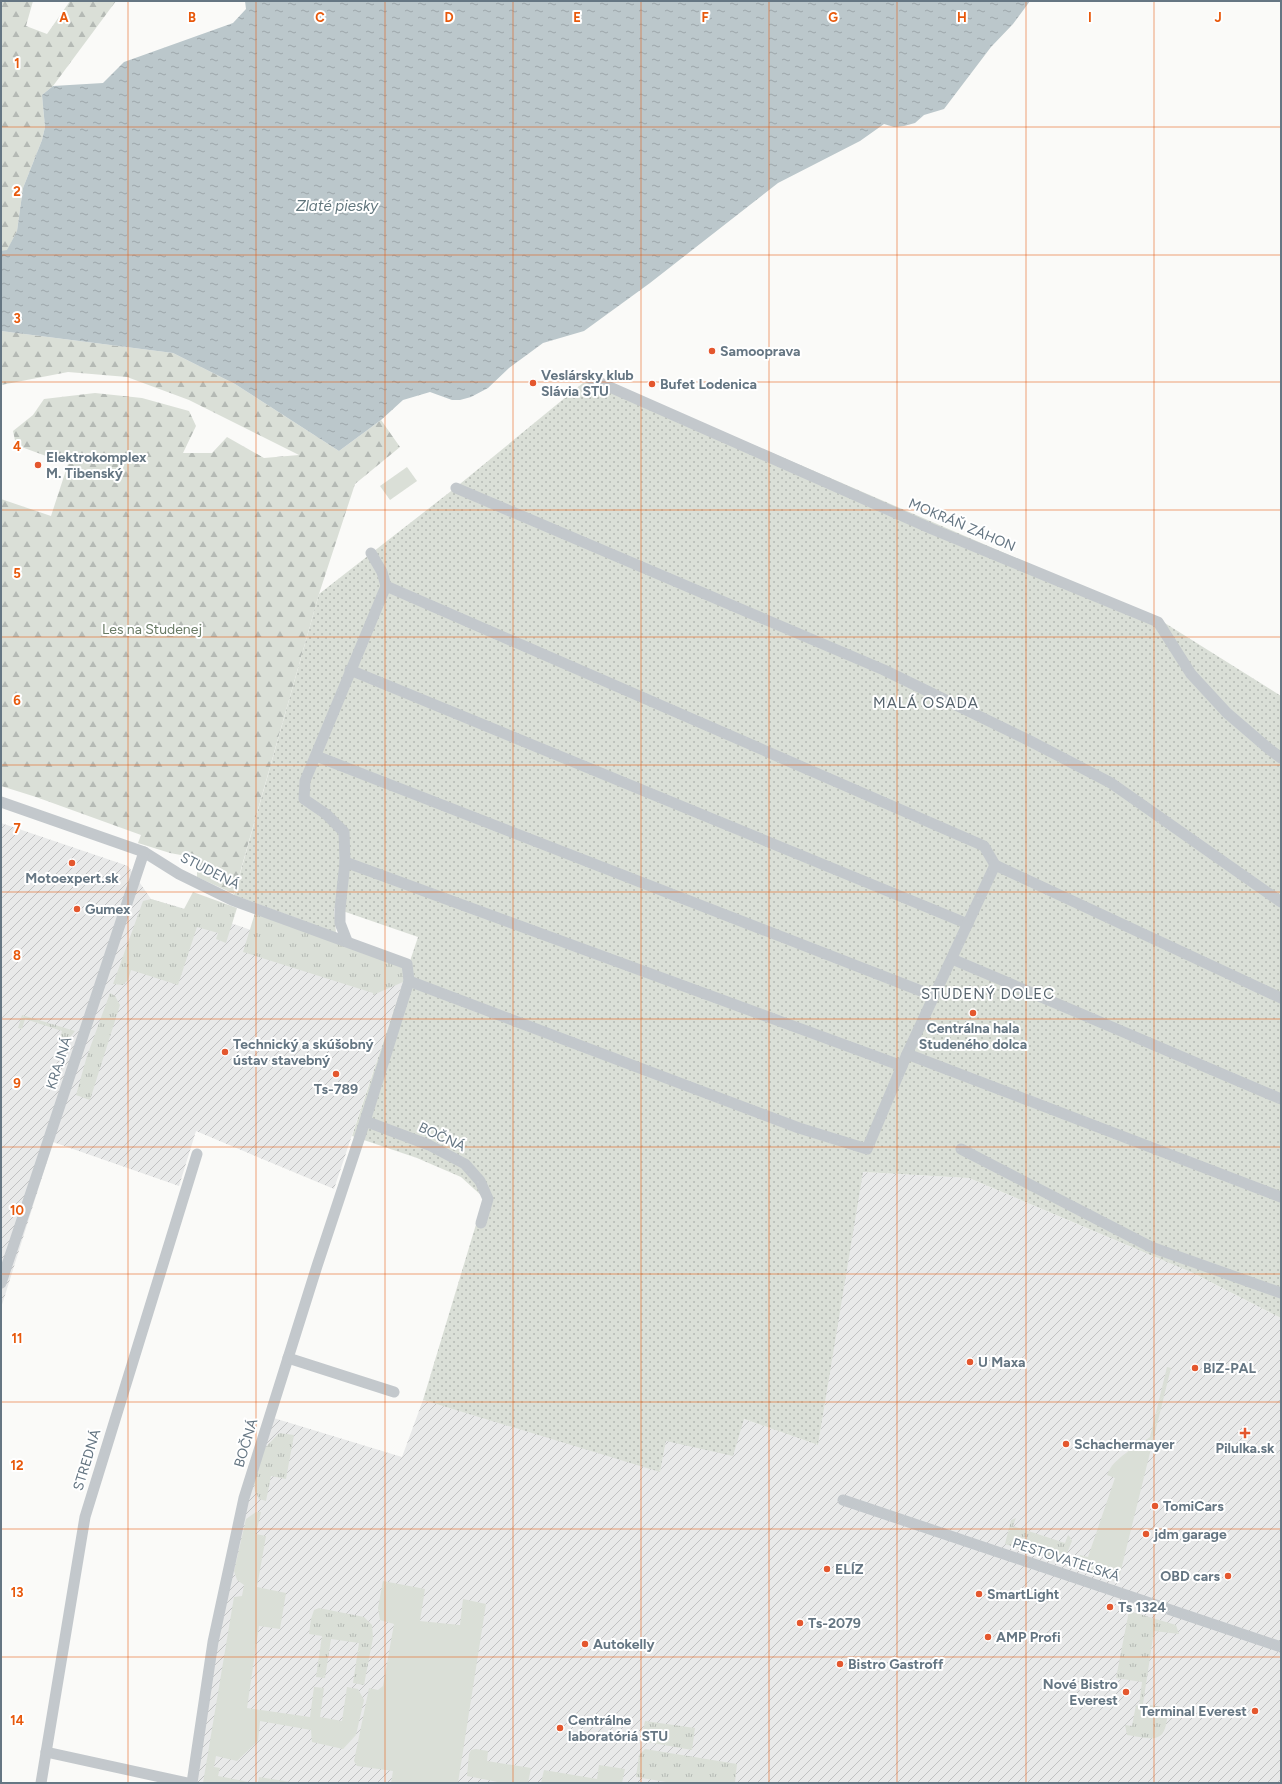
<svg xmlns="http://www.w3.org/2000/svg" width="1282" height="1784" font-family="Figtree,sans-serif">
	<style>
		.industrial { fill: url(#industrial-furrows) }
		.grass { fill: url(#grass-tufts) }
		.forest { fill: url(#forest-firs) }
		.park { fill: #dadfd7 }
		.garden { fill: url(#garden-dots) }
		.water { fill: url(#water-ripples) }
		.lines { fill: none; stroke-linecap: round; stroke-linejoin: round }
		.minor { stroke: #c3c8cc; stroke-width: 11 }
		.grid { fill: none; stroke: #e8590c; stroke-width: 1; stroke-opacity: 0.55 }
		.poi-dot { fill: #e4572e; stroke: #fff; stroke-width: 1.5 }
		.labels { text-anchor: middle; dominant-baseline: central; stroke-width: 4; stroke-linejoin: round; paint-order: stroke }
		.poi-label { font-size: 14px; font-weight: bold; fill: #657683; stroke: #fff; text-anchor: start }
		.street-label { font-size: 14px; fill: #657683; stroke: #fff }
		.park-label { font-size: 14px; fill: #687a64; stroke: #fff }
		.water-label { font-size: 15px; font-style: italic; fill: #60757c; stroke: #fff }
		.neighbourhood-label { font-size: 15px; letter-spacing: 1px; fill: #57646e; stroke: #fff }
		.grid-label { font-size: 13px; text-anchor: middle; font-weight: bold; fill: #e8590c; stroke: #fff; stroke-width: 4; stroke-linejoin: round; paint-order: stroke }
	</style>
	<defs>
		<pattern id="industrial-furrows" width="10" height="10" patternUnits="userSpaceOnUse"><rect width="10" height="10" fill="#e8e9e9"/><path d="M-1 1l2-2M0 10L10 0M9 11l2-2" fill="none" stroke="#c0c1c2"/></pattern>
		<pattern id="grass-tufts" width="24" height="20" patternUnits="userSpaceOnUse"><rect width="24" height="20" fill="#dadfd7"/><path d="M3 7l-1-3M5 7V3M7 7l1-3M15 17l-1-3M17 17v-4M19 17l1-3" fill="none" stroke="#b4b9b4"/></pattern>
		<pattern id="forest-firs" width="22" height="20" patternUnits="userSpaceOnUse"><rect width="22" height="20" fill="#dadfd7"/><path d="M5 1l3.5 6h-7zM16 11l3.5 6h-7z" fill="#b4b9b4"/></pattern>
		<pattern id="garden-dots" width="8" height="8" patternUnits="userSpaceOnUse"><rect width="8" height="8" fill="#dadfd7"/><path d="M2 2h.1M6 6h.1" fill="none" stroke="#b4b9b4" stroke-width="1.8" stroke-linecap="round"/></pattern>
		<pattern id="water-ripples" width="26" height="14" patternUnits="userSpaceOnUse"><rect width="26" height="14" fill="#bbc7cb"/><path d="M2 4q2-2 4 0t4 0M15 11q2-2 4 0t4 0" fill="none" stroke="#9ca6aa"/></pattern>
	</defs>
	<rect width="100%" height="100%" fill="#fafaf8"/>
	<g class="industrial">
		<path d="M 1,823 L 128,866 L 151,899 L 213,917 L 403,982 L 334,1189 L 196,1131 L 179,1186 L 53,1142 L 1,1308 Z"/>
		<path d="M 862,1172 L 969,1178 L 1193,1273 L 1281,1318 L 1281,1783 L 190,1783 L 234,1531 L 267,1416 L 402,1457 L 423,1400 L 660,1471 L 666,1441 L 744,1419 L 818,1445 Z"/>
	</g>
	<g class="grass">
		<path d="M 193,892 L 237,908 L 226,943 L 216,939 L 218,933 L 197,927 L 178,985 L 131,970 L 128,980 L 123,985 L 113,984 L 143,901 L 151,899 L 184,909 Z"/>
		<path d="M 255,913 L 403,966 L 405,973 L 403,982 L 373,995 L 373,993 L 243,952 Z"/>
		<path d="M 110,993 L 115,996 L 120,1005 L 90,1100 L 76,1095 L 87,1056 Z"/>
		<path d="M 22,1015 L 75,1031 L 68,1040 L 59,1041 L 62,1031 L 25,1019 L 22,1029 L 18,1028 Z"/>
		<path d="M 279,1433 L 294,1435 L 286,1479 L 271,1476 L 266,1501 L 259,1499 L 255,1491 L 254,1482 L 263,1450 Z"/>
		<path d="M 1016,1518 L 1013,1526 L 1065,1543 L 1068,1535 L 1070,1537 L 1072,1541 L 1063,1563 L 1005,1544 L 1011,1520 Z"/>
		<path d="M 319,1608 L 364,1617 L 372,1625 L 373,1638 L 364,1685 L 353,1683 L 359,1643 L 331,1639 L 325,1678 L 316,1677 L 322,1636 L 309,1634 L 311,1619 L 314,1610 Z"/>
		<path d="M 1129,1611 L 1176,1625 L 1179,1634 L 1154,1631 L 1143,1704 L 1168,1708 C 1166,1744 1158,1740 1127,1735 L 1125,1725 L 1132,1726 L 1136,1705 L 1139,1706 L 1142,1682 L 1116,1678 Z"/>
		<path d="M 645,1721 L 695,1728 L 692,1750 L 647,1742 L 642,1735 Z"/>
		<path d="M 645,1749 L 737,1764 L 735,1783 L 672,1783 L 636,1777 L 639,1755 Z"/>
	</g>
	<g class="forest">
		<path d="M 1,1 L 33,1 L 26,26 L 47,34 L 70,1 L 116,1 L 53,86 L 42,95 L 45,127 L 42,140 L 23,188 L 17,231 L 7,251 L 1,251 Z"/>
		<path d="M 1,331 L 173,353 L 235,384 L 339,451 L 381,420 L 400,447 L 355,484 L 319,594 L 234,894 L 197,877 L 197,858 L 170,853 L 138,843 L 141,835 L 36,797 L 1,786 L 1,499 L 51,516 L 68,464 L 16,445 L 13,431 L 33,415 L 44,399 L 95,393 L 142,398 L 189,411 L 196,426 L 183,453 L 212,453 L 227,437 L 264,458 L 299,455 L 189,400 L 127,377 L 68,372 L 1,385 Z"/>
	</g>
	<g class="park">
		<path d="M 407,467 L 417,481 L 390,500 L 380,486 Z"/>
		<path d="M 1167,1367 L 1171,1368 L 1118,1582 L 1081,1570 L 1079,1564 L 1080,1555 L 1088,1557 L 1115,1478 L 1107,1475 C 1113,1458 1136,1447 1150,1437 Z"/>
		<path d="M 256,1512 L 261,1512 L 256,1534 L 266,1536 L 257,1587 L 286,1593 L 280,1629 L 259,1626 L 247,1708 L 310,1717 L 314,1687 L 324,1688 L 320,1717 L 342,1721 L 347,1687 L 358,1689 L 364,1700 L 356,1735 L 343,1749 L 312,1742 L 311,1730 L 260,1721 L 258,1741 L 237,1761 L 216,1756 L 214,1767 L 220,1768 L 218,1776 L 254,1783 L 203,1783 L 234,1597 L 242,1596 L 244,1585 L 237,1580 L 234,1571 L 246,1519 Z"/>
		<path d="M 383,1581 L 425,1589 L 420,1621 L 460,1625 L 463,1599 L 486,1604 L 458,1783 L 391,1783 L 393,1771 L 357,1766 L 354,1761 L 369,1688 L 378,1690 L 383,1686 L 394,1624 L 380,1620 L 378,1608 Z"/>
		<path d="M 476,1749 L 488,1751 L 487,1761 L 531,1768 L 528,1783 L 503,1783 L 467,1776 L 469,1754 L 471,1750 Z"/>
		<path d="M 599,1765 L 625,1769 L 622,1783 L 541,1783 L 544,1770 L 597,1779 Z"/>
		<path d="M 259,1777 L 297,1783 L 258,1783 Z"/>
	</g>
	<path class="garden" d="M 583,383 L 612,384 L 1160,620 L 1281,696 L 1281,1318 L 1193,1273 L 969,1178 L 863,1172 L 818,1445 L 744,1419 L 733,1456 L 666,1441 L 660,1472 L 423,1400 L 484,1198 L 461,1177 L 417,1158 L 352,1136 L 418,937 L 334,908 L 336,933 L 234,895 L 319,594 L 455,488 Z"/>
	<path class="water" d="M 245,1 L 1030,1 L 1013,24 L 991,47 L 944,109 L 924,115 L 915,123 L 904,126 L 894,127 L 884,124 L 860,141 L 778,183 L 650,283 L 584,331 L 543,343 L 509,368 L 488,388 L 471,397 L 460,400 L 452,400 L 430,392 L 403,400 L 381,420 L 339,451 L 235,384 L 173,353 L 1,331 L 1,251 L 7,250 L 17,231 L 23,188 L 42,140 L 45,127 L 42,95 L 53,86 L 103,83 L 124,62 L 233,23 L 246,9 Z"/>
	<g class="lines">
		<g class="minor">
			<path d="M 587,377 L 932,529 L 1158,622 L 1191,674 L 1227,713 L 1269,749 L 1281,758"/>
			<path d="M 456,488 L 884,670 L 1030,741 L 1111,783 L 1281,902"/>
			<path d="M 386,586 L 984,846 L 995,865 L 1281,998"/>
			<path d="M 350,670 L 968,924"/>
			<path d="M 316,756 L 934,996"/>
			<path d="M 1,802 L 144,852 L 179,874 L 232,900 L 407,964 L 409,981 L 365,1121 L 317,1266 L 244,1498 L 213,1642 L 192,1783"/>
			<path d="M 345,862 L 902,1066"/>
			<path d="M 347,941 L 340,923 L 340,909 L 345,862 L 344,832 L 326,814 L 304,799 L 305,781 L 386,586 L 382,572 L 371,553"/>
			<path d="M 952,959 L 1281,1099"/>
			<path d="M 409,981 L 799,1128 L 867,1149 L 907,1054 L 995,865"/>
			<path d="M 907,1054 L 1281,1197"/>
			<path d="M 365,1121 L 429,1145 L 465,1164 L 480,1181 L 488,1199 L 481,1223"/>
			<path d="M 961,1149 L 1151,1247 L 1281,1293"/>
			<path d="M 1,1283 L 144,852"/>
			<path d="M 288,1358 L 394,1392"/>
			<path d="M 843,1500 L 1281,1647"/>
			<path d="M 46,1752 L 188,1783"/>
			<path d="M 41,1783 L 85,1517 L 197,1154"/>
		</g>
	</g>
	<path class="grid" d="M 128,1 L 128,1783M 256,1 L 256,1783M 385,1 L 385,1783M 513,1 L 513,1783M 641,1 L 641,1783M 769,1 L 769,1783M 897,1 L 897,1783M 1026,1 L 1026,1783M 1154,1 L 1154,1783M 1,127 L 1281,127M 1,255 L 1281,255M 1,382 L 1281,382M 1,510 L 1281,510M 1,637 L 1281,637M 1,765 L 1281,765M 1,892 L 1281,892M 1,1019 L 1281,1019M 1,1147 L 1281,1147M 1,1274 L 1281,1274M 1,1402 L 1281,1402M 1,1529 L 1281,1529M 1,1657 L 1281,1657"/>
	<g class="poi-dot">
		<circle cx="712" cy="351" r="4"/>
		<circle cx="533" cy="383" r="4"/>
		<circle cx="652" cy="384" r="4"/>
		<circle cx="38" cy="465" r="4"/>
		<circle cx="72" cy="863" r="4"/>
		<circle cx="77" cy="909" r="4"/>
		<circle cx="973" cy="1013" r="4"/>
		<circle cx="225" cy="1052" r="4"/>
		<circle cx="336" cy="1074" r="4"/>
		<circle cx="970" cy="1362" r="4"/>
		<circle cx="1195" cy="1368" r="4"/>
		<path d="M1243 1427h4v4h4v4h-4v4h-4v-4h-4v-4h4z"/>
		<circle cx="1066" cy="1444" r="4"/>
		<circle cx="1155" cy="1506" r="4"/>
		<circle cx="1146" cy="1534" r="4"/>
		<circle cx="827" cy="1569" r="4"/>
		<circle cx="1228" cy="1576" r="4"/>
		<circle cx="979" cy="1594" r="4"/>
		<circle cx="1110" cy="1607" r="4"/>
		<circle cx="800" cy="1623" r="4"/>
		<circle cx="988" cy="1637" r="4"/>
		<circle cx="585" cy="1644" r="4"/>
		<circle cx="840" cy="1664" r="4"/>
		<circle cx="1126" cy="1692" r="4"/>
		<circle cx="1255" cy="1711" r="4"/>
		<circle cx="560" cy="1728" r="4"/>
	</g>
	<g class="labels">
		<g class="poi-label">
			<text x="720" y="351">Samooprava</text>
			<text x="541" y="375">Veslársky klub<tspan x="541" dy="16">Slávia STU</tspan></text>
			<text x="660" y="384">Bufet Lodenica</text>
			<text x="46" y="457">Elektrokomplex<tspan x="46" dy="16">M. Tibenský</tspan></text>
			<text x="72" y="878" text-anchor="middle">Motoexpert.sk</text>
			<text x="85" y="909">Gumex</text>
			<text x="973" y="1028" text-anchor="middle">Centrálna hala<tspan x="973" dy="16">Studeného dolca</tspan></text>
			<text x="233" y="1044">Technický a skúšobný<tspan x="233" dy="16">ústav stavebný</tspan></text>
			<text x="336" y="1089" text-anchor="middle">Ts-789</text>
			<text x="978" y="1362">U Maxa</text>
			<text x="1203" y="1368">BIZ-PAL</text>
			<text x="1074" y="1444">Schachermayer</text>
			<text x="1245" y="1448" text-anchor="middle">Pilulka.sk</text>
			<text x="1163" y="1506">TomiCars</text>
			<text x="1154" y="1534">jdm garage</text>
			<text x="835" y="1569">ELÍZ</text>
			<text x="1220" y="1576" text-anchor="end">OBD cars</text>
			<text x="987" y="1594">SmartLight</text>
			<text x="1118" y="1607">Ts 1324</text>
			<text x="808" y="1623">Ts-2079</text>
			<text x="996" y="1637">AMP Profi</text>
			<text x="593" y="1644">Autokelly</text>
			<text x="848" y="1664">Bistro Gastroff</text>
			<text x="1118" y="1684" text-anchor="end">Nové Bistro<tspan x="1118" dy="16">Everest</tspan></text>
			<text x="1247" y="1711" text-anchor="end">Terminal Everest</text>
			<text x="568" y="1720">Centrálne<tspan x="568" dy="16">laboratóriá STU</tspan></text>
		</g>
		<g class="street-label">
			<text transform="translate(962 525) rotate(23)">MOKRÁŇ ZÁHON</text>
			<text transform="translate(210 871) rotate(27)">STUDENÁ</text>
			<text transform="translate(59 1063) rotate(-72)">KRAJNÁ</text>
			<text transform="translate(442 1137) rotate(25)">BOČNÁ</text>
			<text transform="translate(246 1443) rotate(-73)">BOČNÁ</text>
			<text transform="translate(87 1460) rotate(-73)">STREDNÁ</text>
			<text transform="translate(1066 1560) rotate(18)">PESTOVATEĽSKÁ</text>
		</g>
		<g class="park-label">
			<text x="152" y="629">Les na Studenej</text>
		</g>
		<g class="water-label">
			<text x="337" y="206">Zlaté piesky</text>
		</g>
		<g class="neighbourhood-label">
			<text x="926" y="703">MALÁ OSADA</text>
			<text x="988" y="994">STUDENÝ DOLEC</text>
		</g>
	</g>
	<g class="grid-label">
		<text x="64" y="22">A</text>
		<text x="192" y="22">B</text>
		<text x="320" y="22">C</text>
		<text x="449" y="22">D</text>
		<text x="577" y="22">E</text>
		<text x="705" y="22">F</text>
		<text x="833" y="22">G</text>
		<text x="962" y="22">H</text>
		<text x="1090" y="22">I</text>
		<text x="1218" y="22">J</text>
		<text x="17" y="68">1</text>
		<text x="17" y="196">2</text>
		<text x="17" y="323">3</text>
		<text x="17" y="451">4</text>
		<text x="17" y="578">5</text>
		<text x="17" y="705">6</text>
		<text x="17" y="833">7</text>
		<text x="17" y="960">8</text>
		<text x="17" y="1088">9</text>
		<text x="17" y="1215">10</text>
		<text x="17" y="1343">11</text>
		<text x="17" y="1470">12</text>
		<text x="17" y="1597">13</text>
		<text x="17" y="1725">14</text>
	</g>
	<rect width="1282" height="1784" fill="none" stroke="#657683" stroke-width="4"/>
</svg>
